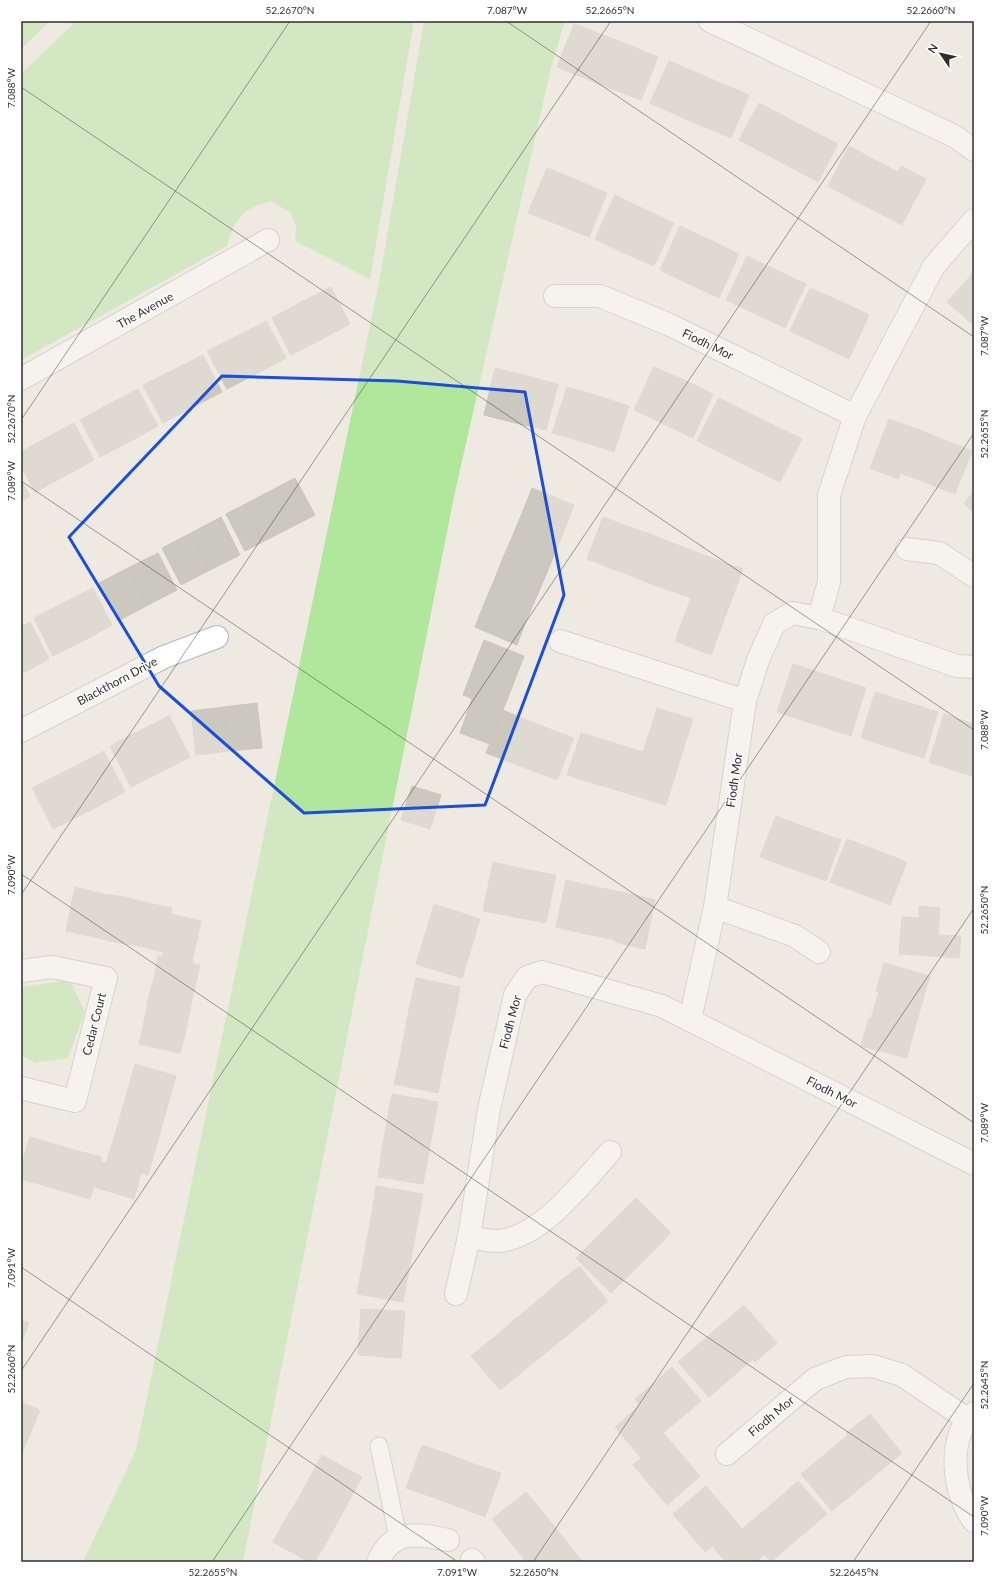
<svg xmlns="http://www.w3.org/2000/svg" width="995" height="1583" font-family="Lato,sans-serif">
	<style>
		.green { fill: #b1e79c }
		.building { fill: #cbc8bf; stroke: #cbc6ba }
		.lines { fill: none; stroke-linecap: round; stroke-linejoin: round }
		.service-casing { stroke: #b4b6c1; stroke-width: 19 }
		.minor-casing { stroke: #b4b6c1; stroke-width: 24 }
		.service { stroke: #fff; stroke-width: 17 }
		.minor { stroke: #fff; stroke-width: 22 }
		.marked { fill: none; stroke: #1d4ed8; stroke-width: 3; stroke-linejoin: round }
		.ticks { fill: none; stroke: #2e2e2e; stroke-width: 1; stroke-opacity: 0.45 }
		.labels { text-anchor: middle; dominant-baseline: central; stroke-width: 3; stroke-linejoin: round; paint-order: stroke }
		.street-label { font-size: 12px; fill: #2e2e2e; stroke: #fff }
		.neatline { fill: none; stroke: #2e2e2e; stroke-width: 1.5 }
		.ticks-label { font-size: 10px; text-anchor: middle; fill: #2e2e2e }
	</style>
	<rect width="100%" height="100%" fill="#efeae1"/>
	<g class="green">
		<path d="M 21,21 L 50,21 L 21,49 Z"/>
		<path d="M 76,21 L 414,21 L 370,279 L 295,241 L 296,226 L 290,212 L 270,201 C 240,211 236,217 227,246 L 21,360 L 21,74 Z"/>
		<path d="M 424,21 L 565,21 L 551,68 L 455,492 L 243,1562 L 83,1562 L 136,1450 L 379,282 Z"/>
		<path d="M 69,980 L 85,1011 L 68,1058 L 35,1063 L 21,1055 L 21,987 Z"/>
	</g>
	<g class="building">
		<path d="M 574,24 L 616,40 L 599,84 L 557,67 Z"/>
		<path d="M 616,40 L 658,57 L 641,100 L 599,84 Z"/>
		<path d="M 669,61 L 709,78 L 690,121 L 650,103 Z"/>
		<path d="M 709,78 L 749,95 L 731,138 L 690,121 Z"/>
		<path d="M 759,103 L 799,124 L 779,161 L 739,140 Z"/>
		<path d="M 799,124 L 838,144 L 818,182 L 779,161 Z"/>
		<path d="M 849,146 L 873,159 L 852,199 L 828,186 Z"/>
		<path d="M 873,159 L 898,172 L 877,212 L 852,199 Z"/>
		<path d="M 901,166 L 926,179 L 902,225 L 877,212 Z"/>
		<path d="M 547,168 L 577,180 L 559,225 L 528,213 Z"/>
		<path d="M 577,180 L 607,193 L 589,237 L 559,225 Z"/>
		<path d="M 615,195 L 644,209 L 624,253 L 595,239 Z"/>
		<path d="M 644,209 L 674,223 L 654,266 L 624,253 Z"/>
		<path d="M 680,226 L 710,240 L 689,284 L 660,270 Z"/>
		<path d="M 710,240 L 739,254 L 719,298 L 689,284 Z"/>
		<path d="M 747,256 L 776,270 L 756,314 L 726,300 Z"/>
		<path d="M 776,270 L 806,284 L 785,328 L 756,314 Z"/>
		<path d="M 974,272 L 974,316 L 970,322 L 947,302 Z"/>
		<path d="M 331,287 L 350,324 L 320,340 L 301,302 Z"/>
		<path d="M 810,288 L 840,301 L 820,345 L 790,331 Z"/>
		<path d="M 840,301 L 869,315 L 849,359 L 820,345 Z"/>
		<path d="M 301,302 L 320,340 L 291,355 L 272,318 Z"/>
		<path d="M 974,316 L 974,326 L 970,322 Z"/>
		<path d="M 266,321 L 286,358 L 256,374 L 237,336 Z"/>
		<path d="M 237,336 L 256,374 L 227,389 L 207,351 Z"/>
		<path d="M 203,355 L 222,392 L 193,407 L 173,370 Z"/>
		<path d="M 654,367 L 684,380 L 664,424 L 634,410 Z"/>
		<path d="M 495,368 L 527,376 L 515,423 L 484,415 Z"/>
		<path d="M 173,370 L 193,407 L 163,423 L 143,385 Z"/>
		<path d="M 527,376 L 558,384 L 546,430 L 515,423 Z"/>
		<path d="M 684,380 L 713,394 L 693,438 L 664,424 Z"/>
		<path d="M 567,387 L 598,396 L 584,442 L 552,433 Z"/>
		<path d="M 138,389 L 158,426 L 129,442 L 109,404 Z"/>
		<path d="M 598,396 L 629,406 L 614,452 L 584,442 Z"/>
		<path d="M 719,398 L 761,419 L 739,462 L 697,441 Z"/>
		<path d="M 109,404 L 129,442 L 100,457 L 80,420 Z"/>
		<path d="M 761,419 L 802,439 L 780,482 L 739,462 Z"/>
		<path d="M 889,419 L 917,429 L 898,479 L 870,468 Z"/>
		<path d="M 74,423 L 94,460 L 65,476 L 44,439 Z"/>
		<path d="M 917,429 L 944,440 L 927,483 L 900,473 Z"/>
		<path d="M 44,439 L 65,476 L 35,492 L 21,466 L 21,452 Z"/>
		<path d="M 944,440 L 972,451 L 955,494 L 927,483 Z"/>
		<path d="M 295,478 L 315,515 L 274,536 L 255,499 Z"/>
		<path d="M 21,480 L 30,496 L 21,501 Z"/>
		<path d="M 532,488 L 574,505 L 565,529 L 523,511 Z"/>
		<path d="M 974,491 L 974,512 L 964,504 Z"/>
		<path d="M 255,499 L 274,536 L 245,551 L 226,514 Z"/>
		<path d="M 523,511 L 565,529 L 555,552 L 513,535 Z"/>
		<path d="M 221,517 L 240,555 L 210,570 L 191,533 Z"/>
		<path d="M 603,517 L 627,526 L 610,568 L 587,559 Z"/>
		<path d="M 627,526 L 650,534 L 634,577 L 610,568 Z"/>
		<path d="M 191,533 L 210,570 L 181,585 L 162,548 Z"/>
		<path d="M 650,534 L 673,543 L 657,586 L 634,577 Z"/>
		<path d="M 513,535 L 555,552 L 546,575 L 503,558 Z"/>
		<path d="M 673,543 L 696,552 L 680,594 L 657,586 Z"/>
		<path d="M 696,552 L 720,561 L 704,603 L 680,594 Z"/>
		<path d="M 158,553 L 177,590 L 148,605 L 128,568 Z"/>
		<path d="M 503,558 L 546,575 L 536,598 L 494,581 Z"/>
		<path d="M 720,561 L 743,569 L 727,612 L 704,603 Z"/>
		<path d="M 128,568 L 148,605 L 118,621 L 99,583 Z"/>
		<path d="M 494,581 L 536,598 L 526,621 L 484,604 Z"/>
		<path d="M 93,588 L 112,625 L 83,641 L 63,603 Z"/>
		<path d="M 691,598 L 727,612 L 711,655 L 675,641 Z"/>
		<path d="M 63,603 L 83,641 L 53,656 L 34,618 Z"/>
		<path d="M 484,604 L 526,621 L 517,645 L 475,627 Z"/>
		<path d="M 30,622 L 49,659 L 21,674 L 21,627 Z"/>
		<path d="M 484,640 L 524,656 L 514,682 L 474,666 Z"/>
		<path d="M 793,664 L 830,676 L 814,724 L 777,712 Z"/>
		<path d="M 474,666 L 514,682 L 503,710 L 463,695 Z"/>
		<path d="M 830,676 L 866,688 L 851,736 L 814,724 Z"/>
		<path d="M 875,692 L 938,712 L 924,758 L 861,738 Z"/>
		<path d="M 472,699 L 503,710 L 490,744 L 460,733 Z"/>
		<path d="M 257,703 L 262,748 L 229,751 L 224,707 Z"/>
		<path d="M 224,707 L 229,751 L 196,755 L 191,711 Z"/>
		<path d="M 657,708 L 693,719 L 679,763 L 643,752 Z"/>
		<path d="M 503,710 L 526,720 L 510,762 L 486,753 Z"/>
		<path d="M 944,714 L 974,724 L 959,772 L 929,762 Z"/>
		<path d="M 169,716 L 190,757 L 161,772 L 139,731 Z"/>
		<path d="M 526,720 L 550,729 L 533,771 L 510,762 Z"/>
		<path d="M 974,727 L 974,777 L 959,772 Z"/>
		<path d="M 550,729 L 574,738 L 557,780 L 533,771 Z"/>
		<path d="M 139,731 L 161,772 L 131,787 L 110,746 Z"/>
		<path d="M 581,733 L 605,740 L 592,783 L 567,775 Z"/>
		<path d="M 605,740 L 630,748 L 617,790 L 592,783 Z"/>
		<path d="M 630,748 L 655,755 L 642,798 L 617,790 Z"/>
		<path d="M 104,751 L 125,792 L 89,811 L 68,770 Z"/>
		<path d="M 655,755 L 679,763 L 666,805 L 642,798 Z"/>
		<path d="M 68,770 L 89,811 L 53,829 L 32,788 Z"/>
		<path d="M 412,786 L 441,795 L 430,829 L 401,820 Z"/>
		<path d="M 776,816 L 808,828 L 793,869 L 760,857 Z"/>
		<path d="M 808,828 L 841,840 L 826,881 L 793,869 Z"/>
		<path d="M 847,839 L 876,850 L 861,894 L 830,882 Z"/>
		<path d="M 876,850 L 907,862 L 890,905 L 861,894 Z"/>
		<path d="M 493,862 L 524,869 L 515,917 L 483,911 Z"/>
		<path d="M 524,869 L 556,875 L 546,923 L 515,917 Z"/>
		<path d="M 566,880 L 596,887 L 586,934 L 556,927 Z"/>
		<path d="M 75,887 L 99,893 L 90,936 L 66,931 Z"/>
		<path d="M 596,887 L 626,893 L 615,940 L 586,934 Z"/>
		<path d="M 99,893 L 124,897 L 114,942 L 90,936 Z"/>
		<path d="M 626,893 L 655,900 L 645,949 L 615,942 Z"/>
		<path d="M 124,897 L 148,903 L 139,946 L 114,942 Z"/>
		<path d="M 148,903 L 172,908 L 163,952 L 139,946 Z"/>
		<path d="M 434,904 L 480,919 L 471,949 L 425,934 Z"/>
		<path d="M 919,906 L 940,908 L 938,935 L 961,936 L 959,958 L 899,954 L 902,917 L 919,918 Z"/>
		<path d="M 171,914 L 201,921 L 192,963 L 162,957 Z"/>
		<path d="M 425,934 L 471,949 L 462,978 L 416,964 Z"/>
		<path d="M 158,956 L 200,965 L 195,987 L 154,978 Z"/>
		<path d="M 884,963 L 930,976 L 922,1003 L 876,991 Z"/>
		<path d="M 154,978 L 195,987 L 190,1009 L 148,1000 Z"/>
		<path d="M 416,978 L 460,987 L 455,1014 L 410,1004 Z"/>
		<path d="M 879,991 L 922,1003 L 914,1031 L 871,1019 Z"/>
		<path d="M 148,1000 L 190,1009 L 186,1031 L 144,1022 Z"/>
		<path d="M 410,1004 L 455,1014 L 449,1040 L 405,1031 Z"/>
		<path d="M 869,1018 L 914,1031 L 907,1058 L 861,1046 Z"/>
		<path d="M 144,1022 L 186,1031 L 180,1053 L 139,1044 Z"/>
		<path d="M 405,1031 L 449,1040 L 443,1066 L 400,1057 Z"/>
		<path d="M 400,1057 L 443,1066 L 438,1093 L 394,1084 Z"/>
		<path d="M 135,1064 L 176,1076 L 169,1100 L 128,1089 Z"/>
		<path d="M 128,1089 L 169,1100 L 162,1126 L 121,1114 Z"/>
		<path d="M 392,1094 L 438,1102 L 433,1129 L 387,1121 Z"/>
		<path d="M 121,1114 L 162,1126 L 155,1151 L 114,1138 Z"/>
		<path d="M 387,1121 L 433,1129 L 428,1157 L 382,1149 Z"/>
		<path d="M 30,1137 L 54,1144 L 42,1185 L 21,1179 L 21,1166 Z"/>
		<path d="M 114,1138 L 155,1151 L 148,1175 L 106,1163 Z"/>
		<path d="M 54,1144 L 78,1151 L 66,1192 L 42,1185 Z"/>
		<path d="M 382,1149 L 428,1157 L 423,1184 L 378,1177 Z"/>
		<path d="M 78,1151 L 102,1157 L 90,1199 L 66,1192 Z"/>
		<path d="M 101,1162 L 141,1173 L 134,1199 L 94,1187 Z"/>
		<path d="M 376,1186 L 423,1194 L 418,1221 L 372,1213 Z"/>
		<path d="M 636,1198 L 671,1233 L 651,1253 L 616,1218 Z"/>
		<path d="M 372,1213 L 418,1221 L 413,1248 L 367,1240 Z"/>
		<path d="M 616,1218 L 651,1253 L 631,1273 L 596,1238 Z"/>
		<path d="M 596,1238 L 631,1273 L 611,1293 L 576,1258 Z"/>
		<path d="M 367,1240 L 413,1248 L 408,1275 L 362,1267 Z"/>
		<path d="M 579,1266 L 608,1301 L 587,1319 L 557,1284 Z"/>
		<path d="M 362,1267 L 408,1275 L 403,1302 L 357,1294 Z"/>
		<path d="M 557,1284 L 587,1319 L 565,1337 L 536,1302 Z"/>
		<path d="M 536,1302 L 565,1337 L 543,1355 L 514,1320 Z"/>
		<path d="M 744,1305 L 777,1343 L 755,1362 L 722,1324 Z"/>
		<path d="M 361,1309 L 405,1311 L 401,1358 L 358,1355 Z"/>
		<path d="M 21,1320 L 29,1323 L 21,1343 Z"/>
		<path d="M 514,1320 L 543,1355 L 521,1373 L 493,1338 Z"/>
		<path d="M 722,1324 L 753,1359 L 731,1378 L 700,1343 Z"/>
		<path d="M 493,1338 L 521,1373 L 500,1390 L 471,1356 Z"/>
		<path d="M 700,1343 L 731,1378 L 709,1397 L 678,1362 Z"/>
		<path d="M 672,1367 L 701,1401 L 682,1417 L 654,1383 Z"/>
		<path d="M 654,1383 L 682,1417 L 663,1433 L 635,1399 Z"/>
		<path d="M 21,1402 L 40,1410 L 30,1434 L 21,1430 Z"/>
		<path d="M 640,1405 L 667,1437 L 641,1458 L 615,1427 Z"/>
		<path d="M 870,1414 L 902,1453 L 879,1472 L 846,1433 Z"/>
		<path d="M 21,1430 L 30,1434 L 21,1455 Z"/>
		<path d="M 848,1435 L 879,1472 L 855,1492 L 824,1455 Z"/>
		<path d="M 667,1437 L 683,1456 L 650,1485 L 633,1465 Z"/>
		<path d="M 422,1445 L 448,1454 L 432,1497 L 406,1488 Z"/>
		<path d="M 448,1454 L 474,1464 L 459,1507 L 432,1497 Z"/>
		<path d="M 322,1455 L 362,1477 L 350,1499 L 310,1477 Z"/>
		<path d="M 824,1455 L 855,1492 L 832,1511 L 801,1474 Z"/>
		<path d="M 683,1456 L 700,1476 L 667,1505 L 650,1485 Z"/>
		<path d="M 474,1464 L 501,1473 L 485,1517 L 459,1507 Z"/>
		<path d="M 310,1477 L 350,1499 L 338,1521 L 298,1499 Z"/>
		<path d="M 798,1481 L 827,1514 L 808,1530 L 780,1497 Z"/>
		<path d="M 706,1486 L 722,1505 L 689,1533 L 673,1514 Z"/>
		<path d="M 526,1492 L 542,1511 L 508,1539 L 492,1519 Z"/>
		<path d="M 780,1497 L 808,1530 L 789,1546 L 761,1513 Z"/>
		<path d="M 298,1499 L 338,1521 L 326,1543 L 285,1520 Z"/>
		<path d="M 722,1505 L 738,1524 L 705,1552 L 689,1533 Z"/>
		<path d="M 542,1511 L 558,1531 L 524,1559 L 508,1539 Z"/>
		<path d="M 761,1513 L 789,1546 L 771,1562 L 742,1529 Z"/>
		<path d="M 285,1520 L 326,1543 L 315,1562 L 309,1562 L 273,1542 Z"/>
		<path d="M 738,1524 L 764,1555 L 756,1562 L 726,1562 L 712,1546 Z"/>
		<path d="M 558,1531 L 574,1551 L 561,1562 L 526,1562 L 524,1559 Z"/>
		<path d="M 574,1551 L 583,1562 L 561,1562 Z"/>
	</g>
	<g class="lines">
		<g class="service-casing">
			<path id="service" d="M 379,1446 L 398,1537"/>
		</g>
		<g class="minor-casing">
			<g id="minor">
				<path d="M 710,21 L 954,136 L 974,150"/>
				<path d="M 555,296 L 600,296 L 670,325 L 855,416"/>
				<path d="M 21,379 L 268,240"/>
				<path d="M 907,549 L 939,553 L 974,576"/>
				<path d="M 819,618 L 957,666 L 974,667"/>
				<path d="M 560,641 L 745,701"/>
				<path d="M 21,731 L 164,657 L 217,637"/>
				<path d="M 715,907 L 795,936 L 819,952"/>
				<path d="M 21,971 L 52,967 L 106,978 L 75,1101 L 21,1088"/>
				<path d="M 690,1020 L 715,907 L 745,701 L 758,660 L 774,624 L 792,613 L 819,618 L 829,582 L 829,495 L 855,416 L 934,266 L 974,220"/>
				<path d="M 469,1237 C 478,1238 490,1242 499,1241 C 542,1237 582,1183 610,1152"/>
				<path d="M 456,1294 L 469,1237 L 489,1109 L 515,995 L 527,977 L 542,972 L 662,1006 L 974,1164"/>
				<path d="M 974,1413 C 946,1436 953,1495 974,1521"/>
				<path d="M 727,1454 L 815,1379 L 846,1367 L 873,1366 L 902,1375 L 967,1419"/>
				<path d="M 472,1560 L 474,1562"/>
				<path d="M 378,1562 C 392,1528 419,1534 448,1540"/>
			</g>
		</g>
		<use href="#service" class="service"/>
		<use href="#minor" class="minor"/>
	</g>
	<path d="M0 0H995V1583H0ZM 222,376 L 397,381 L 525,392 L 564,595 L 485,805 L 304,813 L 159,686 L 69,537 Z" fill="#efeae1" fill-opacity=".55" fill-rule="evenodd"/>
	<path class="marked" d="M 222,376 L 397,381 L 525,392 L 564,595 L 485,805 L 304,813 L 159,686 L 69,537 Z"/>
	<path class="ticks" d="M 506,21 L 974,337M 21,87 L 974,730M 21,420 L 290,21M 21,481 L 974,1123M 21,874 L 974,1517M 21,895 L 611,21M 21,1267 L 458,1562M 21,1371 L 931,21M 212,1562 L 974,433M 533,1562 L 974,908M 853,1562 L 974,1383"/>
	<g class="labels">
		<g class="street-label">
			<text transform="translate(145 310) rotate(-29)">The Avenue</text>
			<text transform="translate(708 344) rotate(26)">Fiodh Mor</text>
			<text transform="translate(117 681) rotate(-28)">Blackthorn Drive</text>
			<text transform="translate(734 780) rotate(-82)">Fiodh Mor</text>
			<text transform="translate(510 1022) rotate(-75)">Fiodh Mor</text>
			<text transform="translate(94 1024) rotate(-76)">Cedar Court</text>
			<text transform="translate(832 1092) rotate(27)">Fiodh Mor</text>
			<text transform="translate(771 1416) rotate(-40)">Fiodh Mor</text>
		</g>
	</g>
	<rect width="995" height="1583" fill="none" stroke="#ffffff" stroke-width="44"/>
	<g transform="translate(941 54) rotate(304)" stroke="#ffffff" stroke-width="3" paint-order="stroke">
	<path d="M0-3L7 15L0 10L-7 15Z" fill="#2e2e2e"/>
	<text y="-6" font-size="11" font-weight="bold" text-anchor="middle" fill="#2e2e2e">N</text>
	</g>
	<rect x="22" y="22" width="951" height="1539" class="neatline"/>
	<g class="ticks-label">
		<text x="290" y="14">52.2670°N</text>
		<text x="507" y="14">7.087°W</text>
		<text x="610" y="14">52.2665°N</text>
		<text x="931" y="14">52.2660°N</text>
		<text transform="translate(11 88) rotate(-90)" y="4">7.088°W</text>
		<text transform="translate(984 336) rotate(-90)" y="4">7.087°W</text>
		<text transform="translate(11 419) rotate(-90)" y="4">52.2670°N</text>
		<text transform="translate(984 434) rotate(-90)" y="4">52.2655°N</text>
		<text transform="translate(11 481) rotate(-90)" y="4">7.089°W</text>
		<text transform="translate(984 730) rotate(-90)" y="4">7.088°W</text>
		<text transform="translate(11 875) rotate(-90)" y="4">7.090°W</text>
		<text transform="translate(984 910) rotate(-90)" y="4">52.2650°N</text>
		<text transform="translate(984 1123) rotate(-90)" y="4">7.089°W</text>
		<text transform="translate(11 1268) rotate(-90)" y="4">7.091°W</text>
		<text transform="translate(11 1369) rotate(-90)" y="4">52.2660°N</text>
		<text transform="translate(984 1385) rotate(-90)" y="4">52.2645°N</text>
		<text transform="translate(984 1516) rotate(-90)" y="4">7.090°W</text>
		<text x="213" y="1576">52.2655°N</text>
		<text x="457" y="1576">7.091°W</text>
		<text x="534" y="1576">52.2650°N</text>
		<text x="854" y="1576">52.2645°N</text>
	</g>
</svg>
